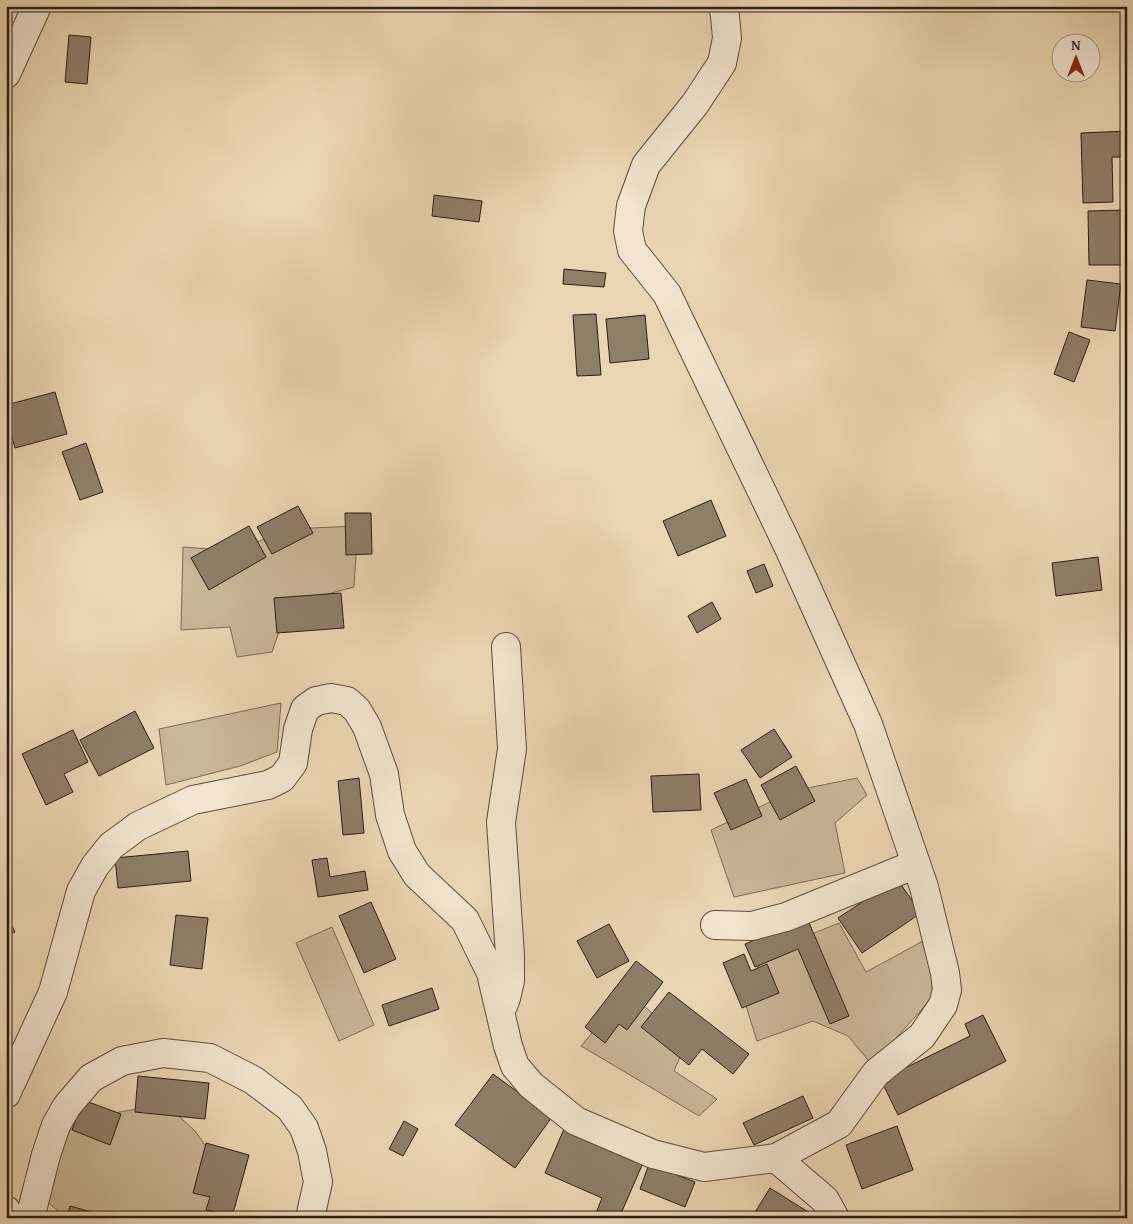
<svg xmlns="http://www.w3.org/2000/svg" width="1133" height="1224" font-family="'Gentium Book Plus',serif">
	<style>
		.green { fill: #cab798; stroke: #7a6a57 }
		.building { fill: #8f7e68; stroke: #2b1e16 }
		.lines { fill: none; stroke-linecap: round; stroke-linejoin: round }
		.minor-casing { stroke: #5b4c3d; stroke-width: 30 }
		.minor { stroke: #f2e4ce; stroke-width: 28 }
	</style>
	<rect width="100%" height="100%" fill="#ebd6b3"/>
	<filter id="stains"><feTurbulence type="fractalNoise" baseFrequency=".004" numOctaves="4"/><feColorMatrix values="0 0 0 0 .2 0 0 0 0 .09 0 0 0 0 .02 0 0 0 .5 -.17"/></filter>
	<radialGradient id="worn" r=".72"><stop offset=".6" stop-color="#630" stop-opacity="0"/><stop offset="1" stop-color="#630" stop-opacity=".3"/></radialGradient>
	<g class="green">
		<path d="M 358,526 L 354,587 L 288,605 L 272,652 L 237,657 L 230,627 L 181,630 L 183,547 L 236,551 L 288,529 Z"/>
		<path d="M 281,703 L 277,752 L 240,766 L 166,785 L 159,729 Z"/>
		<path d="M 857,778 L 867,795 L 835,823 L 845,873 L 734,897 L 711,830 L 793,791 Z"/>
		<path d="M 839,923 L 866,972 L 923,941 L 939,990 L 872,1065 L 848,1036 L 813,1021 L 757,1041 L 741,990 L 770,951 Z"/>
		<path d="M 332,927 L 374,1025 L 339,1041 L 296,943 Z"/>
		<path d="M 627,991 L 686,1043 L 674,1071 L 717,1099 L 699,1116 L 581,1046 Z"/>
		<path d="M 166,1104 L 195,1131 L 226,1174 L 231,1218 L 66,1218 L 41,1196 L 62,1119 L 96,1116 Z"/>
	</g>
	<g class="building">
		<path d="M 69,35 L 91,37 L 87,84 L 65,82 Z"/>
		<path d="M 1127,131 L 1127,157 L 1112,157 L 1113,202 L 1083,203 L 1081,133 Z"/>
		<path d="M 434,195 L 482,201 L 479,222 L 432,216 Z"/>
		<path d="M 1127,210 L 1127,265 L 1089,265 L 1088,211 Z"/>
		<path d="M 564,269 L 606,273 L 604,287 L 563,284 Z"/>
		<path d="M 1087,280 L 1121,284 L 1115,331 L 1081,327 Z"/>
		<path d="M 596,314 L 601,375 L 577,376 L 573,315 Z"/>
		<path d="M 645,315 L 649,359 L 610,363 L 606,319 Z"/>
		<path d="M 1069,332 L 1090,340 L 1074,382 L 1054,374 Z"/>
		<path d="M 55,392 L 67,434 L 15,448 L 6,417 L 6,405 Z"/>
		<path d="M 86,443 L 103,492 L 80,500 L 62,452 Z"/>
		<path d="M 711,500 L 726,536 L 678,556 L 663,521 Z"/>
		<path d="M 298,506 L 313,533 L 272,554 L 257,527 Z"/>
		<path d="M 345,513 L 371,513 L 372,554 L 346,555 Z"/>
		<path d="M 249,526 L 266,557 L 209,590 L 191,558 Z"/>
		<path d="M 1098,557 L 1102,590 L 1056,596 L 1052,563 Z"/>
		<path d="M 764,564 L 773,586 L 756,593 L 747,571 Z"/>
		<path d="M 341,593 L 344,628 L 277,633 L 274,598 Z"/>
		<path d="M 712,602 L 721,619 L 697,633 L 688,616 Z"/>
		<path d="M 135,711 L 154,748 L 99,776 L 80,740 Z"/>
		<path d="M 774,729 L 792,757 L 760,778 L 741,750 Z"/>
		<path d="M 73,730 L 88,762 L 64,774 L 73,792 L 46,805 L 22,754 Z"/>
		<path d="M 796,766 L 815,801 L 780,820 L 761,785 Z"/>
		<path d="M 699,774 L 701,810 L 653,812 L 651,776 Z"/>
		<path d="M 359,778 L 364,833 L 343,835 L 338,781 Z"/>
		<path d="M 746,779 L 762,816 L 731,830 L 714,793 Z"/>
		<path d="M 188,851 L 191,881 L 118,888 L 115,858 Z"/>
		<path d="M 327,858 L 330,877 L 365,871 L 368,890 L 318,897 L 312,860 Z"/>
		<path d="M 897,879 L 921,913 L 862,953 L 838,918 Z"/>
		<path d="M 371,902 L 396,959 L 364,973 L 339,916 Z"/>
		<path d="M 6,915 L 15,932 L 6,936 Z"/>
		<path d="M 176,915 L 208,918 L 202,969 L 170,965 Z"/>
		<path d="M 807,918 L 849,1016 L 830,1024 L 798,949 L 755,967 L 745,944 Z"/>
		<path d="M 609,924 L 629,961 L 597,978 L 577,941 Z"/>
		<path d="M 744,954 L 751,971 L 767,964 L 779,993 L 742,1008 L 723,963 Z"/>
		<path d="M 636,961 L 663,982 L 627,1030 L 619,1024 L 605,1043 L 585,1027 Z"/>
		<path d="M 432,988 L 439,1009 L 389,1026 L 382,1005 Z"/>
		<path d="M 669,992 L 749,1054 L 733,1074 L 702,1049 L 689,1065 L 641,1027 Z"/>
		<path d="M 983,1015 L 1006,1061 L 898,1115 L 881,1080 L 970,1036 L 965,1024 Z"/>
		<path d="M 493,1074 L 552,1117 L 515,1168 L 455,1125 Z"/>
		<path d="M 138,1076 L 209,1083 L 205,1119 L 135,1112 Z"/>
		<path d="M 803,1096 L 813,1118 L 754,1145 L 743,1123 Z"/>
		<path d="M 83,1100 L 121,1114 L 110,1145 L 72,1130 Z"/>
		<path d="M 404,1121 L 418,1129 L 403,1156 L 389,1149 Z"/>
		<path d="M 897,1126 L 913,1170 L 862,1189 L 846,1145 Z"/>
		<path d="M 564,1129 L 643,1163 L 619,1218 L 594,1218 L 602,1198 L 545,1173 Z"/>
		<path d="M 206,1143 L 249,1155 L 232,1217 L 206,1210 L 210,1197 L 193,1193 Z"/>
		<path d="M 649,1164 L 695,1182 L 685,1207 L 640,1189 Z"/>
		<path d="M 770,1188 L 813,1215 L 811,1218 L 753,1218 L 752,1217 Z"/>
		<path d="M 70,1206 L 113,1218 L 67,1218 Z"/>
	</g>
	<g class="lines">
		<g class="minor-casing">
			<g id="minor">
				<path d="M 6,74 L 37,6"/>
				<path d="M 715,925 L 752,926 L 786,917 L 916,864"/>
				<path d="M 503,1006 L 506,998 L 510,981 L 510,955 L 501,822 L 512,749 L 506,647"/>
				<path d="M 6,1094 L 53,992 L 81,891 L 95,866 L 111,846 L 138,826 L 193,800 L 268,785 L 282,778 L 293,763 L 298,729 L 305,709 L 316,701 L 331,698 L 347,701 L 357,710 L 367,727 L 384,774 L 390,815 L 402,851 L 417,875 L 465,920 L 491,973 L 508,1046 L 515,1066 L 531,1085 L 576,1121 L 653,1154 L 704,1167 L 776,1158 L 839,1124 L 876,1073 L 922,1036 L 943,1005 L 947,990 L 945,973 L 924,887 L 868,724 L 788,546 L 667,294 L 632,250 L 628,231 L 631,206 L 646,165 L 695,104 L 722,63 L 727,38 L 725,16 L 723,6"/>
				<path d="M 776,1158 L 825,1200 L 835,1218"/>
				<path d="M 6,1210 L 10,1218"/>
				<path d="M 30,1218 L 46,1155 L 56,1125 L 67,1106 L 91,1078 L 122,1061 L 163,1053 L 210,1058 L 253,1080 L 290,1108 L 304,1128 L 312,1151 L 318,1182 L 310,1218"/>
			</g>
		</g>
		<use href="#minor" class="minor"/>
	</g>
	<rect width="1133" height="1224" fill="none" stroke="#ebd6b3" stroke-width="25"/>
	<rect x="8" y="8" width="1118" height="1209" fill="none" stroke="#2b1e16" stroke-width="2.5"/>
	<rect x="12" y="12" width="1108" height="1199" fill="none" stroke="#2b1e16"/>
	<g transform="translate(1076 58)"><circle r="24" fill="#f2e4ce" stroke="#a29584"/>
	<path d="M0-4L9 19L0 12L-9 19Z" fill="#8f2418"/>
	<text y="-8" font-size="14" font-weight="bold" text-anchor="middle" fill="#2b1e16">N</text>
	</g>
	<rect width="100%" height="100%" filter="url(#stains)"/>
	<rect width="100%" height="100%" fill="url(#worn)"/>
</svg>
